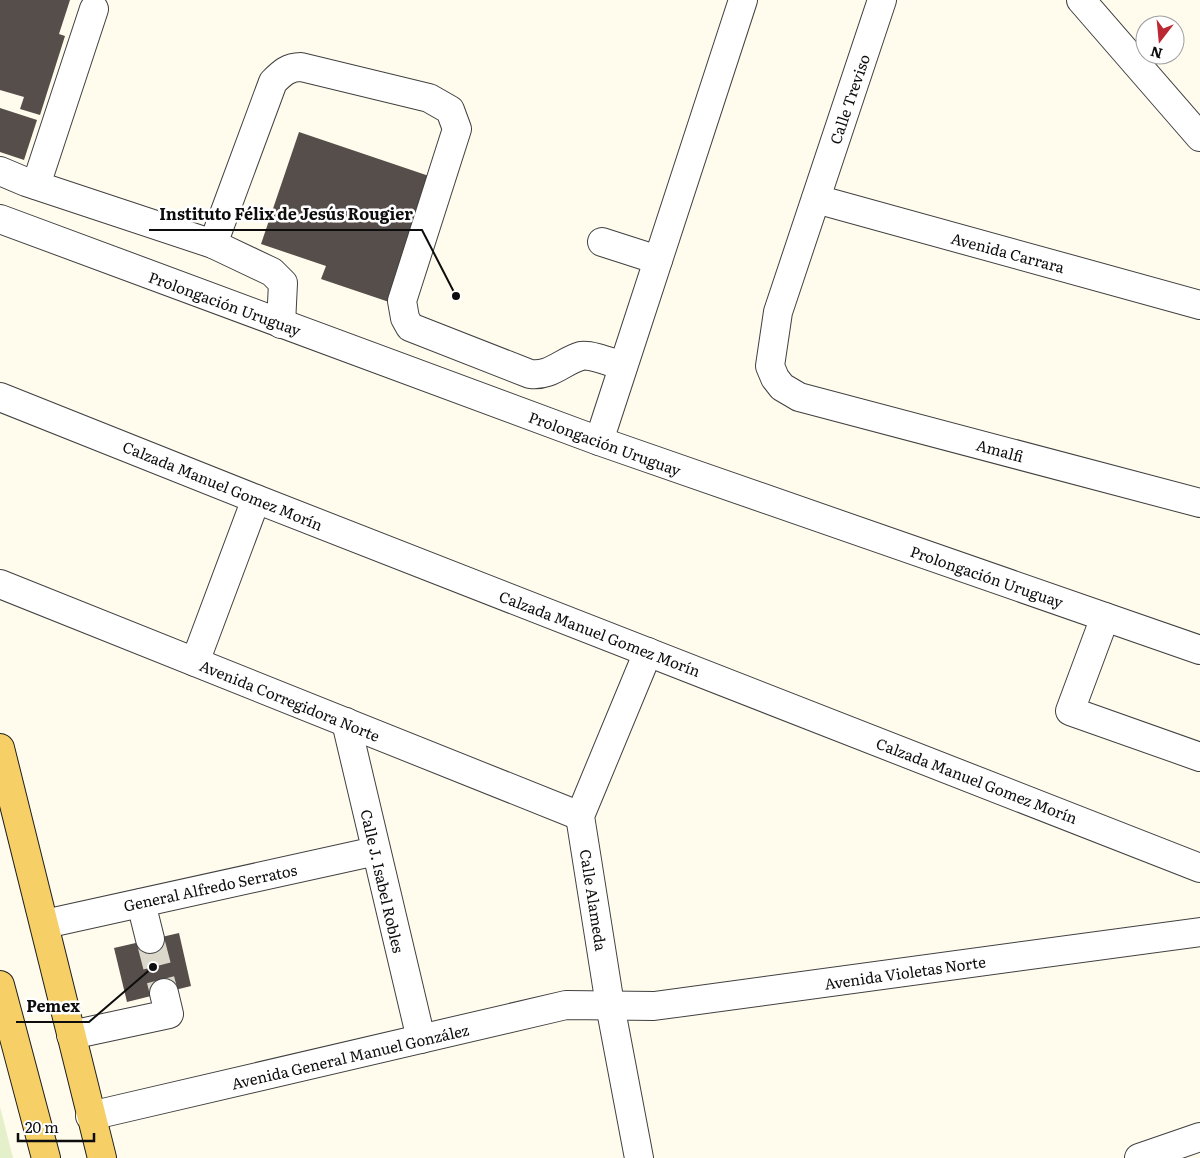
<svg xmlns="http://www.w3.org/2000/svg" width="1200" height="1158" font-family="Literata,serif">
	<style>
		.pitch { fill: #e3f0c9 }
		.building { fill: #564e4a }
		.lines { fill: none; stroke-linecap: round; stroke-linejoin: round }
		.minor-tunnel { stroke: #dbd7cb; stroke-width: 28; stroke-dasharray: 28 14; stroke-linecap: butt }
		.minor-casing { stroke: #404040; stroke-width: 30 }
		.major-casing { stroke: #1e1e1e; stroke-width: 30 }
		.minor { stroke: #fff; stroke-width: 28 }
		.major { stroke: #f6cf66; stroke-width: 28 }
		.labels { text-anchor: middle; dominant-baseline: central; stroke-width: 5; stroke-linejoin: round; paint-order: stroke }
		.street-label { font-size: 15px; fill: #0d0d0d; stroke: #fff }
		.leader { fill: none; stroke: #0d0d0d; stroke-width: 2 }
		.callout-dot { fill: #0d0d0d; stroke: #fff; stroke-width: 2 }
		.callout-label { font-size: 16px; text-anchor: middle; font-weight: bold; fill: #0d0d0d; stroke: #fff; stroke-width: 5; stroke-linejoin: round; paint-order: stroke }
	</style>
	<rect width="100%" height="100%" fill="#fffbed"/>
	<path class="pitch" d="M 0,1107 L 13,1158 L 0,1158 Z"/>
	<g class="building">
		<path d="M 0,0 L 70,0 L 59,34 L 65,36 L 40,115 L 20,109 L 24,97 L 0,90 Z"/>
		<path d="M 0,108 L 37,120 L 24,160 L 0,152 Z"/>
		<path d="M 299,132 L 429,176 L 408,236 L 417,239 L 395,304 L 321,279 L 326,266 L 261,244 Z"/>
		<path d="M 179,933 L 191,986 L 127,1002 L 114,948 Z"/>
	</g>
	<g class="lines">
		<path class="minor-tunnel" d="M 150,939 L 164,993"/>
		<g class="minor-casing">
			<g id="minor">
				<path d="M 882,0 L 778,312 L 770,366 L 775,378 L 782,387 L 799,397 L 1200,503"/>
				<path d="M 1081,0 L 1200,137"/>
				<path d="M 0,171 L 26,182 L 213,244 L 272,272 L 283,283 L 281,324"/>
				<path d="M 36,185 L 94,9"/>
				<path d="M 816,199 L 1200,305"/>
				<path d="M 0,219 L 599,441 L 1200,650"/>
				<path d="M 602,242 L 658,260"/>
				<path d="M 213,244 L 273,82 C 282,73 288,67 301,67 L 429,98 L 450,110 L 457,129 L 402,301 L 405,318 L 410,327 L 530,374 C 550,377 563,361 581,356 C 590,354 613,363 623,366"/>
				<path d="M 0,397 L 256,499 L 1200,868"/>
				<path d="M 599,441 L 743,0"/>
				<path d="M 0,584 L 580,816"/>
				<path d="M 1105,617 L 1070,711 L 1200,757"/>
				<path d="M 195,662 L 256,499"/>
				<path d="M 346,722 L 421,1039"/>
				<path d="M 141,903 L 150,939"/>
				<path d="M 45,924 L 376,851"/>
				<path d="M 71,1035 L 169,1014 L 164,993"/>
				<path d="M 90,1116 L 566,1005 L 654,1006 L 1200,932"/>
				<path d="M 639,1158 L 610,1005 L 580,816 L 648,652"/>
				<path d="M 1139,1158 L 1200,1137"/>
			</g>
		</g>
		<g class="major-casing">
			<g id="major">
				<path d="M 0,748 L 102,1158"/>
				<path d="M 0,985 L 46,1158"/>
			</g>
		</g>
		<use href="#minor" class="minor"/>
		<use href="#major" class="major"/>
	</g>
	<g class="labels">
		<g class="street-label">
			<text transform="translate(849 99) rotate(-71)">Calle Treviso</text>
			<text transform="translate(1008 252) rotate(15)">Avenida Carrara</text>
			<text transform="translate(225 303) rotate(20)">Prolongación Uruguay</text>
			<text transform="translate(605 443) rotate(20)">Prolongación Uruguay</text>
			<text transform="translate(1000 450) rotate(15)">Amalfi</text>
			<text transform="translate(223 485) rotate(22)">Calzada Manuel Gomez Morín</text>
			<text transform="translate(987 576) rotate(19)">Prolongación Uruguay</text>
			<text transform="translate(600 633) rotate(21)">Calzada Manuel Gomez Morín</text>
			<text transform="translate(290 700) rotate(22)">Avenida Corregidora Norte</text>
			<text transform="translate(977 780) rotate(21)">Calzada Manuel Gomez Morín</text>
			<text transform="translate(383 881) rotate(77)">Calle J. Isabel Robles</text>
			<text transform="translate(210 887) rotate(-12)">General Alfredo Serratos</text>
			<text transform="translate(594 900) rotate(81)">Calle Alameda</text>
			<text transform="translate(905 972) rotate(-8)">Avenida Violetas Norte</text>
			<text transform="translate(350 1056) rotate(-13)">Avenida General Manuel González</text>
		</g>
	</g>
	<path class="leader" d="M456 296L422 230H149M153 967L89 1022H16"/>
	<g class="callout-dot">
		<circle cx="456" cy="296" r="5"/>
		<circle cx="153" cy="967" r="5"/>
	</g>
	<g class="callout-label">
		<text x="286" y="220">Instituto Félix de Jesús Rougier</text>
		<text x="53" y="1012">Pemex</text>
	</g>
	<g transform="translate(1160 40) rotate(196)"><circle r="24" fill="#ffffff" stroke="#9e9e9e"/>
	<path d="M0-4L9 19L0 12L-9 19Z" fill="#bb2732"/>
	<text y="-8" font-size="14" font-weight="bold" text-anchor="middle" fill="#0d0d0d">N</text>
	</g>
	<path d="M18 1133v8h76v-8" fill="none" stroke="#0d0d0d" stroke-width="2.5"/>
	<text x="25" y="1133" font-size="15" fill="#0d0d0d" stroke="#ffffff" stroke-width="4" paint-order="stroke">20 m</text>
</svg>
